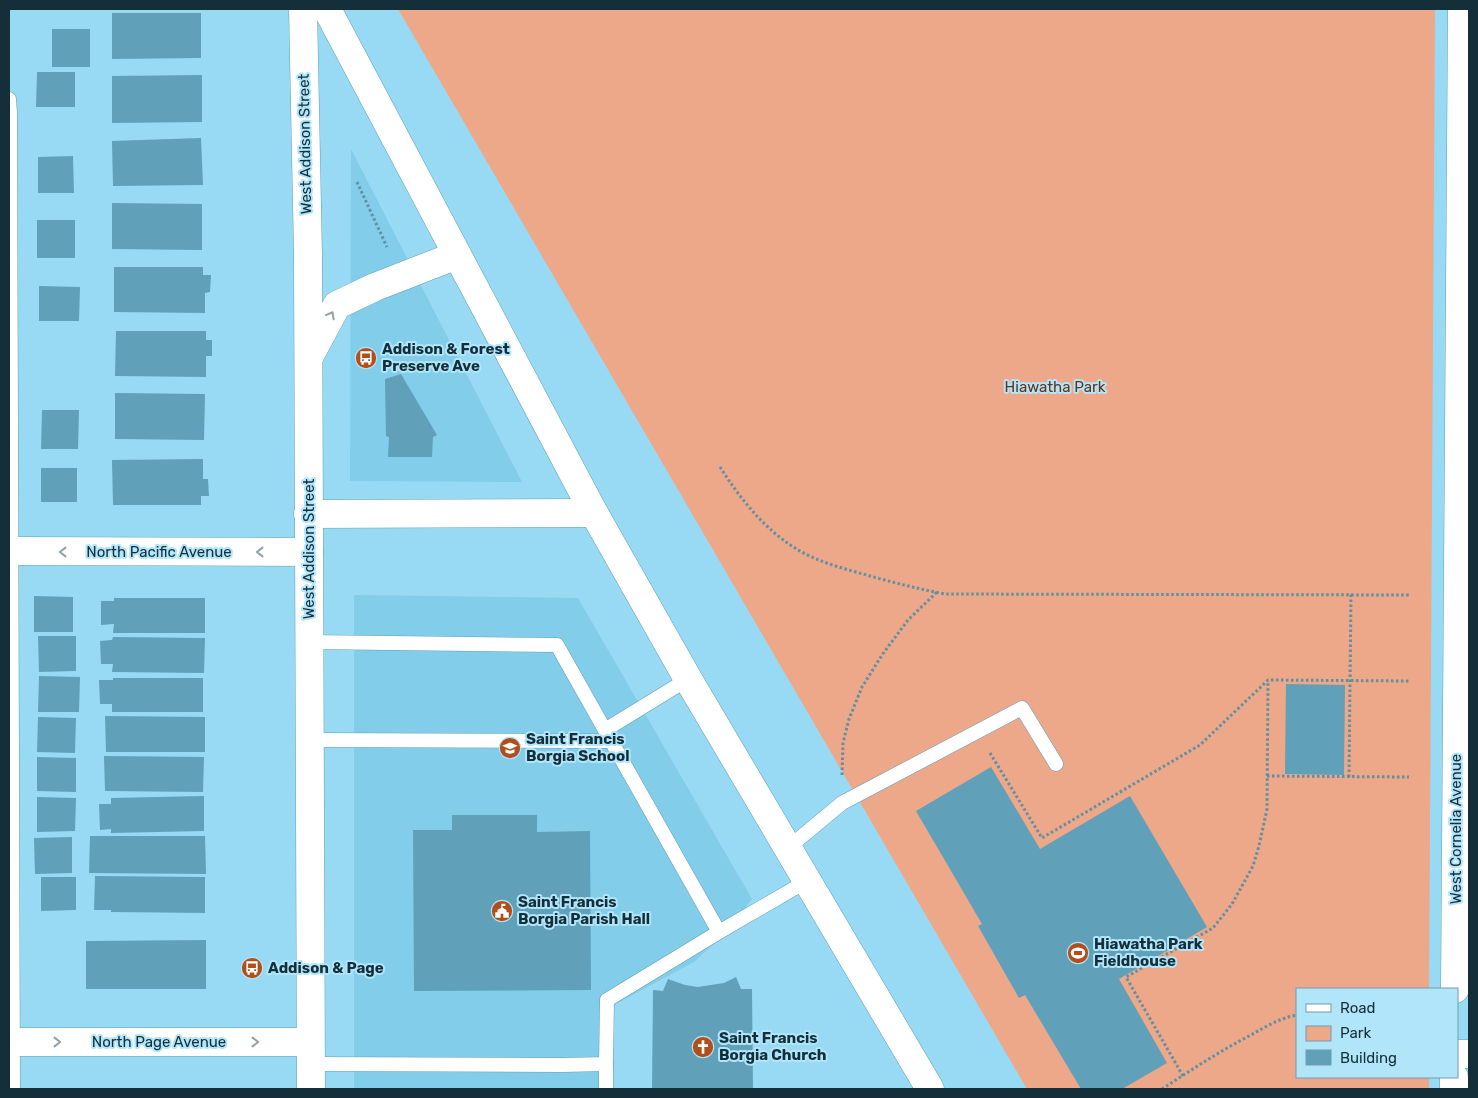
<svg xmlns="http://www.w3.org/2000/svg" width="1478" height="1098" font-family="Rubik,sans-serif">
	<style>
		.built { fill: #82cde9 }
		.green { fill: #eda789 }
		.building { fill: #60a0b8 }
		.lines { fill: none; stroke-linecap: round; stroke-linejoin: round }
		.lane-casing { stroke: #5fa0b8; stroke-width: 15 }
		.street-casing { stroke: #5fa0b8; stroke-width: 29 }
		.secondary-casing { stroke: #5fa0b8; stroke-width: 29 }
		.path { stroke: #5f90a3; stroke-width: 3; stroke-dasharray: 2.5 2.5; stroke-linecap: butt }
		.lane { stroke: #fff; stroke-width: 14 }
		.street { stroke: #fff; stroke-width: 28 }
		.secondary { stroke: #fff; stroke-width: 28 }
		.oneway { stroke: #95a1a6 }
		.labels { text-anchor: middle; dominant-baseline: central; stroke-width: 4; stroke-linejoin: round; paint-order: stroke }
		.street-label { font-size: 15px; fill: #142f39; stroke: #b1e5fa }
		.poi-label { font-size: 15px; font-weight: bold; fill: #142f39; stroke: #b1e5fa; text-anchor: start }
		.park-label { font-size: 15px; fill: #673117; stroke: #b1e5fa }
	</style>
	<rect width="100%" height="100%" fill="#98daf4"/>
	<g class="built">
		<path d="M 351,149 L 522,482 L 350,481 Z"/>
		<path d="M 354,595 L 578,598 L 752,899 L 726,932 L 694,962 L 614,1005 L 613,1089 L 354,1089 Z"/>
	</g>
	<path class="green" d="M 398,9 L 1435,9 L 1429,989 L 1297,989 L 1297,1077 L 1429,1077 L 1429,1089 L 1027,1089 Z"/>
	<g class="building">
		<path d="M 112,13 L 201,13 L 201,58 L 112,59 Z"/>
		<rect x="52" y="29" width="38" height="38"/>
		<path d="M 37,72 L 75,72 L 75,107 L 36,107 Z"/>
		<path d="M 202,75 L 202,122 L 112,123 L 112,76 Z"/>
		<path d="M 201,138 L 203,185 L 113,186 L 112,141 Z"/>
		<path d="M 73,156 L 74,193 L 38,193 L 38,157 Z"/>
		<path d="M 112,203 L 202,204 L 202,250 L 112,249 Z"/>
		<rect x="37" y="220" width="38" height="38"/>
		<path d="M 114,267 L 203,267 L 203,275 L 211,275 L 210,292 L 205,293 L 205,313 L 114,312 Z"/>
		<path d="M 39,286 L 80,287 L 79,321 L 39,321 Z"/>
		<path d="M 116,331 L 206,331 L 206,340 L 212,340 L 212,356 L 206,356 L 206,377 L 115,376 Z"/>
		<path d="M 401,374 L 437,435 L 433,437 L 432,457 L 388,457 L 389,437 L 386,436 L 385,379 Z"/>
		<path d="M 115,393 L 205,394 L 204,440 L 115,439 Z"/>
		<path d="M 42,410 L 79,410 L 78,449 L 41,449 Z"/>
		<path d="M 203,459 L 203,479 L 208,479 L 209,496 L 201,496 L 201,505 L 113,505 L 112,460 Z"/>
		<rect x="41" y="468" width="36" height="34"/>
		<path d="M 34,596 L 73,597 L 73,632 L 34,632 Z"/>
		<path d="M 114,598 L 205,598 L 205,633 L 113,633 L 114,624 L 101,625 L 101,601 L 114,601 Z"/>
		<path d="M 38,636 L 76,636 L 76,671 L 39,672 Z"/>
		<path d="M 113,637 L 205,638 L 204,673 L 112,672 L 113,664 L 101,664 L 100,641 L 112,640 Z"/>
		<path d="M 39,676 L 80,677 L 79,712 L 38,712 Z"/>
		<path d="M 113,678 L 203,678 L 203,712 L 112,712 L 112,704 L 100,704 L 99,680 L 113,680 Z"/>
		<path d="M 1286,684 L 1345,685 L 1344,775 L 1285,774 Z"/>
		<path d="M 105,716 L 205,717 L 205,752 L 106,752 Z"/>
		<path d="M 38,717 L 76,718 L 75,753 L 37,752 Z"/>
		<path d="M 104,756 L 204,757 L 203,792 L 105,791 Z"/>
		<path d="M 37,757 L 76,758 L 76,792 L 37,791 Z"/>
		<path d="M 991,767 L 1040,849 L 1130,796 L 1207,927 L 1119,979 L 1167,1063 L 1122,1089 L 1081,1089 L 1025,995 L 1019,998 L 978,926 L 982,924 L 916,811 Z"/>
		<path d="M 204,796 L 204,831 L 111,833 L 111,829 L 100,830 L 99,804 L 111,804 L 111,798 Z"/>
		<path d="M 37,797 L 76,798 L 75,831 L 37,832 Z"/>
		<path d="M 452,815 L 537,815 L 537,832 L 590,831 L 591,990 L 414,991 L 413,830 L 452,830 Z"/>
		<path d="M 90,836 L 205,836 L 206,874 L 89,873 Z"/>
		<path d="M 72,837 L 72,873 L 35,874 L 34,838 Z"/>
		<path d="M 95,876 L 205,877 L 205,913 L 111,912 L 111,910 L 94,910 Z"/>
		<path d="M 41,877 L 76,877 L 76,910 L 41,911 Z"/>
		<path d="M 206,940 L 206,989 L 86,989 L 86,941 Z"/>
		<path d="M 736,977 L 741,989 L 752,989 L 753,1089 L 652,1089 L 653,990 L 663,991 L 668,979 L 685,985 L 698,987 L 724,983 Z"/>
	</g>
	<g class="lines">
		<g class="lane-casing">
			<g id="lane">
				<path d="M 9,99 L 10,113 L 13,1089"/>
				<path d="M 309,642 L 557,645 L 719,932"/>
				<path d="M 605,730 L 688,679"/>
				<path d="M 309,740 L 611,741"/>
				<path d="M 788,848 L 842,803 L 1022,708 L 1056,764"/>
				<path d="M 311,1064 L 562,1065 L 606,1064 L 607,1000 L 719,932 L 807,881"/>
				<path d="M 606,1089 L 606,1064"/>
			</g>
		</g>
		<g class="street-casing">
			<g id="street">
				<path d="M 308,514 L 594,513"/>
				<path d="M 9,551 L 309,552"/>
				<path d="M 1455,989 L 1462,9"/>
				<path d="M 9,1042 L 310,1042"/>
				<path d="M 1457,1054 L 1469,1054"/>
				<path d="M 1454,1089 L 1454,1077"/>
			</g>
		</g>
		<g class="secondary-casing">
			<g id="secondary">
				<path d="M 303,9 L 308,255 L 311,1089"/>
				<path d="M 327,9 L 594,513 L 688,679 L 930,1089"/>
				<path d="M 309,357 L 337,305 L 375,287 L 457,255"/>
			</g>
		</g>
		<g class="path">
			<path d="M 357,182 L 387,247"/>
			<path d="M 720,467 C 740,498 763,528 795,548 C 817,562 845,569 870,576 C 895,583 919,589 945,594 L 1411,595"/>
			<path d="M 990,753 L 1042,838 L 1200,745 L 1268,680 L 1410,681"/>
			<path d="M 842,775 L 843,743 L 849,719 L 862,687 L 882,655 L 908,620 L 937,592"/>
			<path d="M 1267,776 L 1409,777"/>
			<path d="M 1349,777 L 1351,594"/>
			<path d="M 1183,1076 L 1126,977 L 1213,928 L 1232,904 L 1253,866 L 1259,846 L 1267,809 L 1268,681"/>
			<path d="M 1162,1089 C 1191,1070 1220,1051 1251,1035 C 1265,1027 1280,1018 1297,1015"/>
		</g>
		<use href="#lane" class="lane"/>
		<use href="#street" class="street"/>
		<use href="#secondary" class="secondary"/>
	</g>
	<defs><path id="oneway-chevron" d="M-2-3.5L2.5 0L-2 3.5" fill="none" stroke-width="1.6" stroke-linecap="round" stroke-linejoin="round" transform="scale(1.25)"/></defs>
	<g class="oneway">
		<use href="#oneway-chevron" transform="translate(331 315) rotate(-61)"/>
		<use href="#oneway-chevron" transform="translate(63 552) rotate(-180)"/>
		<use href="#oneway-chevron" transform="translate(260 552) rotate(-180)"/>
		<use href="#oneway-chevron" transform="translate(57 1042)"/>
		<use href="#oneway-chevron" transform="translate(255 1042)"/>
	</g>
	<defs>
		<g id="bus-disc" transform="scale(1.125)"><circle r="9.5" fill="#b24e19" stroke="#b1e5fa"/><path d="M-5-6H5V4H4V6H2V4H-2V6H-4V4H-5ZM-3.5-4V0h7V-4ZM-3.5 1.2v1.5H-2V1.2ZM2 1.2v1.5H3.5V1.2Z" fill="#fff"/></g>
		<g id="school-disc" transform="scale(1.125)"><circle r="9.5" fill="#b24e19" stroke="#b1e5fa"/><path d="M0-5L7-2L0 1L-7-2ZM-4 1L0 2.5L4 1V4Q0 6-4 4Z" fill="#fff"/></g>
		<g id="civic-disc" transform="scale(1.125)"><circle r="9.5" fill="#b24e19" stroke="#b1e5fa"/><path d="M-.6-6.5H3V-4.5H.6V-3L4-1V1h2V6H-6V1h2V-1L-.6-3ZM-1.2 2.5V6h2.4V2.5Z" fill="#fff"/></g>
		<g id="stadium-disc" transform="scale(1.125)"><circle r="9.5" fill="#b24e19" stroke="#b1e5fa"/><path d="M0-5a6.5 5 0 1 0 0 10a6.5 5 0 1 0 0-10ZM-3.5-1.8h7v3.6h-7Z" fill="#fff"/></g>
		<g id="church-disc" transform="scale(1.125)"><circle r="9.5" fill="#b24e19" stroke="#b1e5fa"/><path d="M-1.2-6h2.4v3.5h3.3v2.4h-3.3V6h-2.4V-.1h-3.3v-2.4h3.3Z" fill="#fff"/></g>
	</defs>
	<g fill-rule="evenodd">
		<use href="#bus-disc" x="366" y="358"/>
		<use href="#school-disc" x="510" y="748"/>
		<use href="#civic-disc" x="502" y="911"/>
		<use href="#stadium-disc" x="1078" y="953"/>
		<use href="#bus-disc" x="252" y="968"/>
		<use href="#church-disc" x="703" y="1047"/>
	</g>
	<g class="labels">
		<g class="street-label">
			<text transform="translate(305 144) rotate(-91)">West Addison Street</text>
			<text transform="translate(309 549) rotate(-90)">West Addison Street</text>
			<text x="159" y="552">North Pacific Avenue</text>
			<text transform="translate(1456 829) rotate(-90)">West Cornelia Avenue</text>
			<text x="159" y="1042">North Page Avenue</text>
		</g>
		<g class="poi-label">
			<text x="382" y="349">Addison &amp; Forest<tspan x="382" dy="17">Preserve Ave</tspan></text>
			<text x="526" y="739">Saint Francis<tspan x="526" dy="17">Borgia School</tspan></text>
			<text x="518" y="902">Saint Francis<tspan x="518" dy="17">Borgia Parish Hall</tspan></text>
			<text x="1094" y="944">Hiawatha Park<tspan x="1094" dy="17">Fieldhouse</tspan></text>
			<text x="268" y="968">Addison &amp; Page</text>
			<text x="719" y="1038">Saint Francis<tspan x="719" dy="17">Borgia Church</tspan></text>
		</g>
		<g class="park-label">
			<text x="1055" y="387">Hiawatha Park</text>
		</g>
	</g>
	<rect width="1478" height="1098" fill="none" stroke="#142f39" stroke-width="20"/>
	<rect x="1296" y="988" width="162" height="90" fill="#b1e5fa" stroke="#729cad"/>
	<rect x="1306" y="1004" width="25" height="8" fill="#ffffff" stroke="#729cad"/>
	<text x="1340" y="1013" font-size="15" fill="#142f39">Road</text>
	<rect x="1306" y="1026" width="25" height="15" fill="#eda789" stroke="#729cad"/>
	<text x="1340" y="1038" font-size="15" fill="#142f39">Park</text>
	<rect x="1306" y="1050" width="25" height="15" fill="#60a0b8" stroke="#729cad"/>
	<text x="1340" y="1063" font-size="15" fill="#142f39">Building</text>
</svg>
